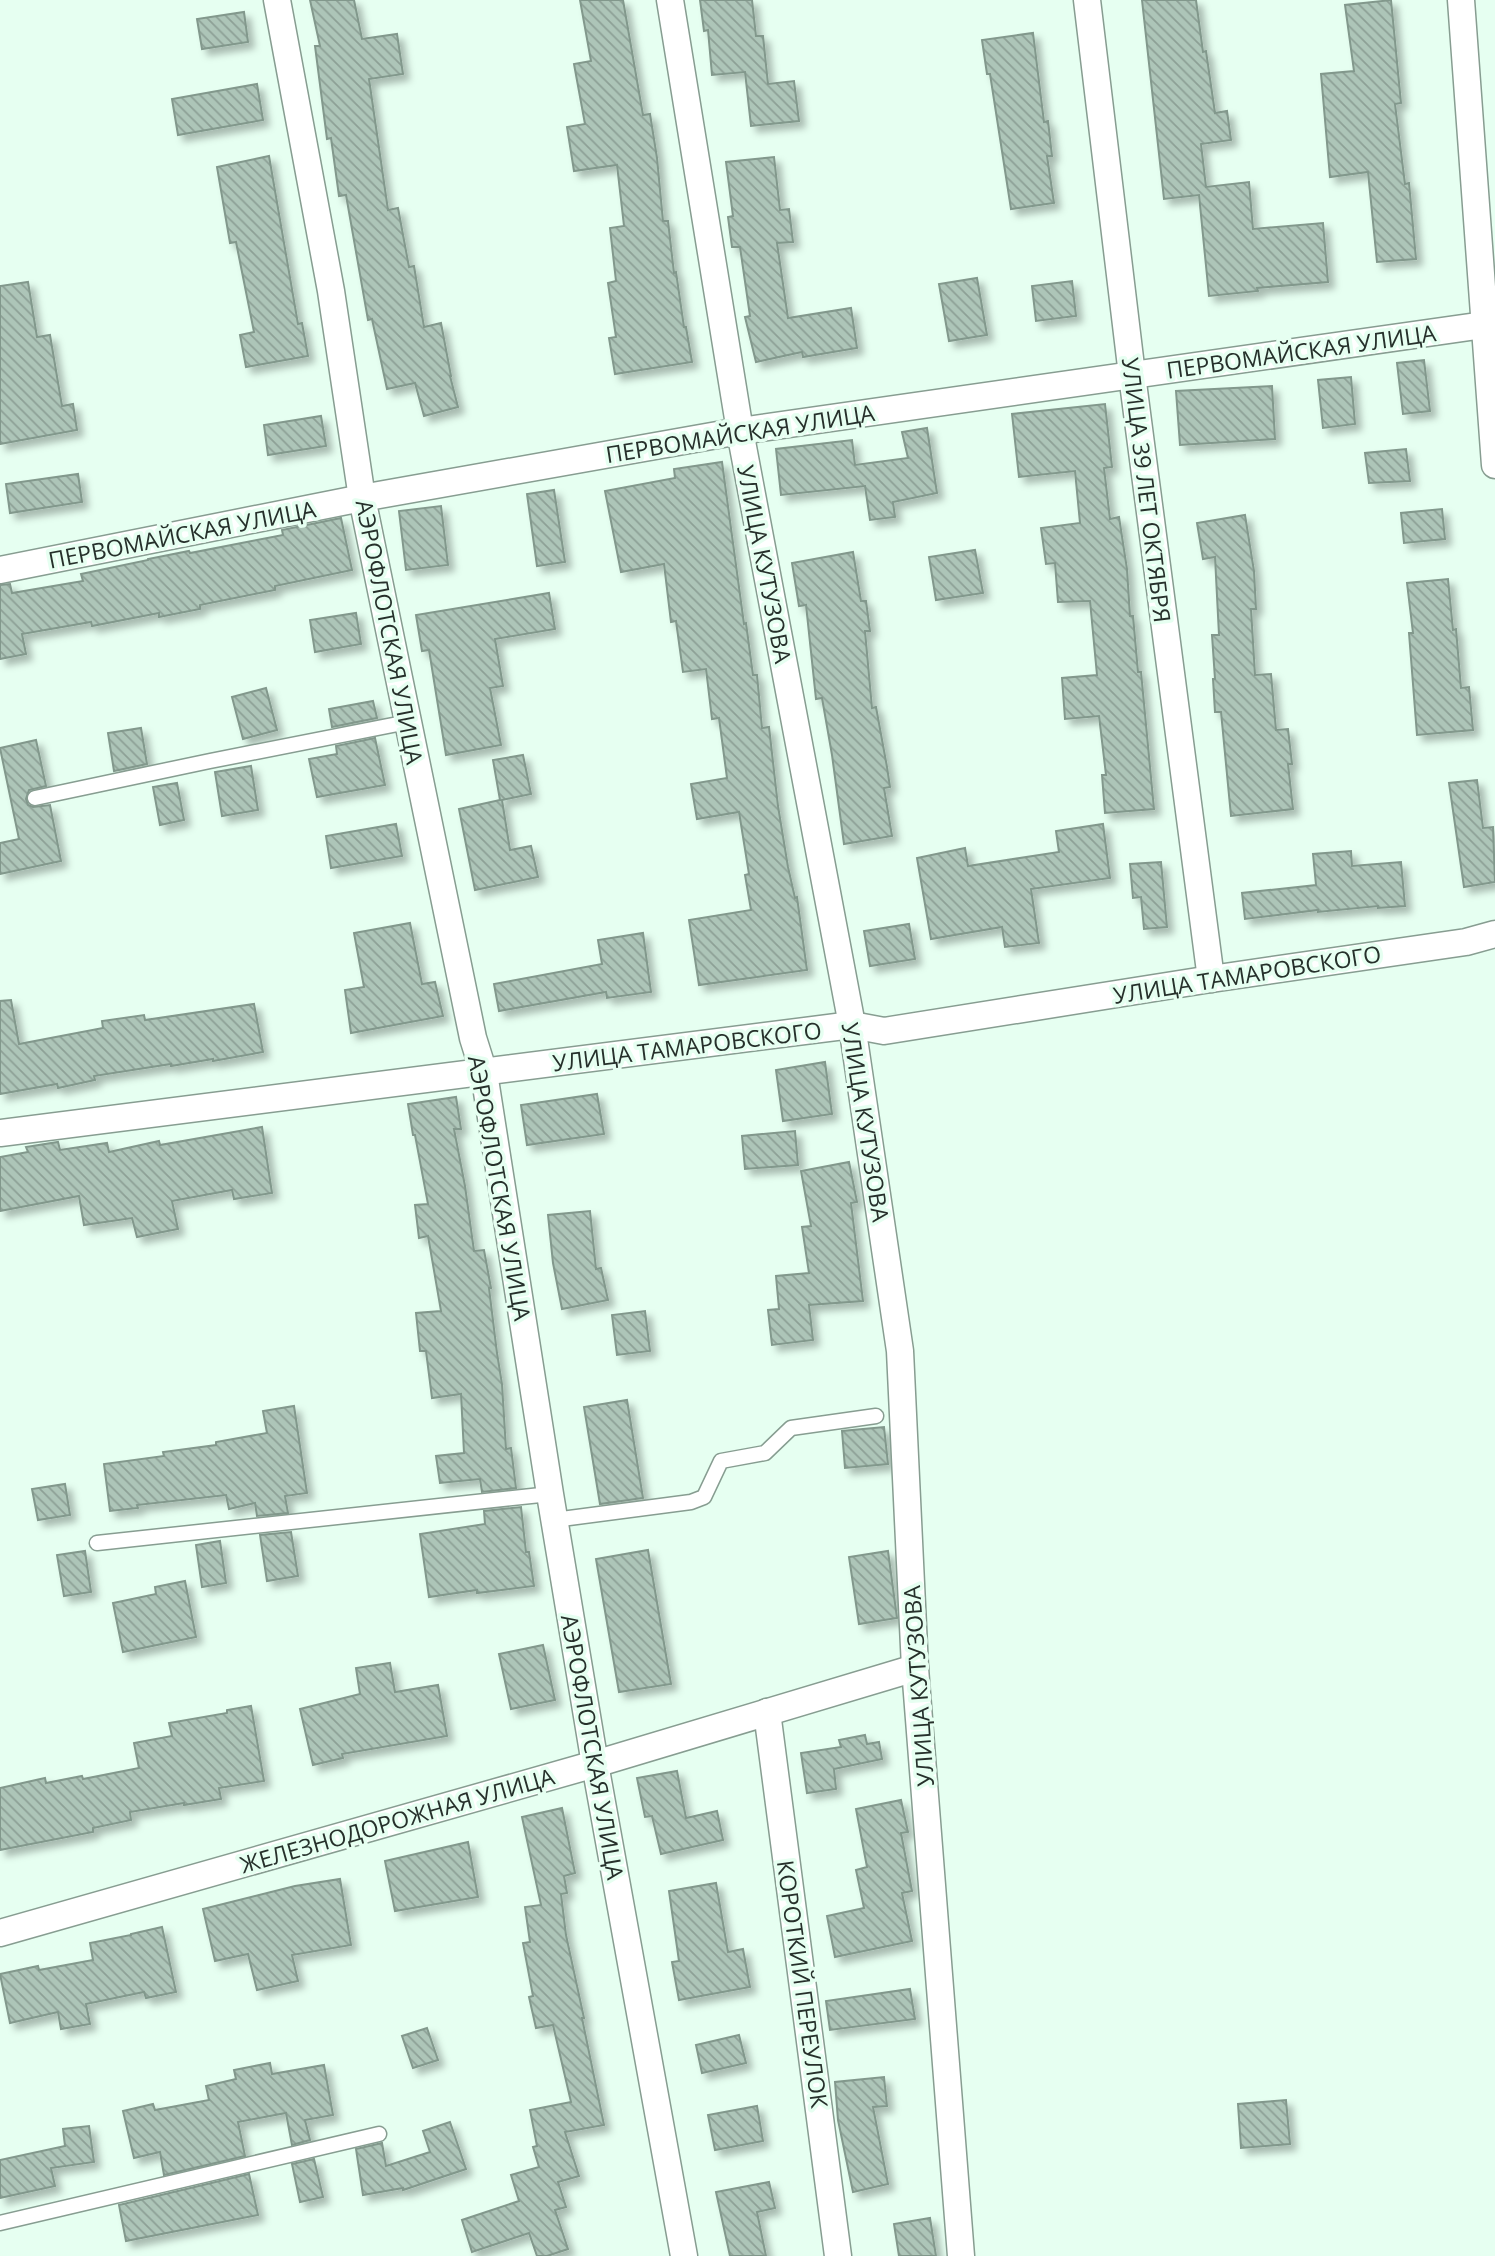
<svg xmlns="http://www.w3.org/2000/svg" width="1495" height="2256" font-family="'Open Sans',sans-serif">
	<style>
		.building { fill: url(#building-back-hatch); stroke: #82988c; stroke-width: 2; filter: url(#shadow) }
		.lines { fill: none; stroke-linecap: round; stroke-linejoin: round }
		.service-casing { stroke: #879d91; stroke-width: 17 }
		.minor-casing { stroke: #879d91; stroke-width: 29 }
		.service { stroke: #fff; stroke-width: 14 }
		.minor { stroke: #fff; stroke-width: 26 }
		.labels { text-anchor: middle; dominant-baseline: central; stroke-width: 7; stroke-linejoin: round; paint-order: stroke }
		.street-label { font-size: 23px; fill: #26302b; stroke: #e6fff1 }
	</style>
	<defs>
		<pattern id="building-back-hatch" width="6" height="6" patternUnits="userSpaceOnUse" patternTransform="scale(1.75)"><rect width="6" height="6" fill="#adc5b8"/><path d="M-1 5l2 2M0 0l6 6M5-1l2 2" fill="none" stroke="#8da096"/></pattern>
		<filter id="shadow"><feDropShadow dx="6" dy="6" stdDeviation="3.5" flood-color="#0004"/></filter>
	</defs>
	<rect width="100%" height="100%" fill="#e6fff1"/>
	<g class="building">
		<path d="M 310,0 L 354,0 L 362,39 L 397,34 L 403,74 L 369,79 L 388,210 L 398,208 L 409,267 L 414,266 L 424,327 L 441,323 L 451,376 L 450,376 L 458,407 L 424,416 L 415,383 L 387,389 L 372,319 L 368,320 L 346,195 L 339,196 L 331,138 L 327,139 L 315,46 L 320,46 Z"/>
		<path d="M 580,0 L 623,0 L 643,115 L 650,114 L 657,158 L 663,221 L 668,221 L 674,273 L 676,272 L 684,327 L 686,327 L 692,362 L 615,374 L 609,338 L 616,337 L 608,283 L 616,281 L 610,228 L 624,226 L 617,165 L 574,171 L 567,127 L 585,124 L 574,64 L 591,61 Z"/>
		<path d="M 700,0 L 752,0 L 756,36 L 763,36 L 768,84 L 794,81 L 799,121 L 751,126 L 745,72 L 712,75 L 708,30 L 704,31 Z"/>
		<path d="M 1142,0 L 1196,0 L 1203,52 L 1206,51 L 1215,113 L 1227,111 L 1231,140 L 1201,144 L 1206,187 L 1249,182 L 1253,229 L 1323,223 L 1328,282 L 1257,288 L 1258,291 L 1209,296 L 1199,195 L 1164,199 Z"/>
		<path d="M 1391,0 L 1401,103 L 1395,104 L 1405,184 L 1409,183 L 1416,259 L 1377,262 L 1368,172 L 1330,177 L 1321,74 L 1354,71 L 1345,5 Z"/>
		<path d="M 244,12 L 248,42 L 202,49 L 197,19 Z"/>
		<path d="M 1033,33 L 1044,122 L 1048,121 L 1052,156 L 1047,156 L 1054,203 L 1011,209 L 990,74 L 987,74 L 982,40 Z"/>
		<path d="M 257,84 L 263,120 L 178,135 L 172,99 Z"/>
		<path d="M 269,156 L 298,324 L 302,323 L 308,356 L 246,367 L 240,335 L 254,332 L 236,242 L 230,243 L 217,167 Z"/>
		<path d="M 774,157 L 780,210 L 789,209 L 793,242 L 777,243 L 788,318 L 851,308 L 857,348 L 803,357 L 802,352 L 756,362 L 745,317 L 750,316 L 740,247 L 732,247 L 728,217 L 733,216 L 726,162 Z"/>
		<path d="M 977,278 L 987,335 L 949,341 L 939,284 Z"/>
		<path d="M 1072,281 L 1076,316 L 1036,321 L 1032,286 Z"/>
		<path d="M 28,282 L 37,337 L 50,335 L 62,406 L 73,404 L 77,430 L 0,444 L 0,286 Z"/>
		<path d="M 1424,360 L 1430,411 L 1403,414 L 1397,363 Z"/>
		<path d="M 1351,377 L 1355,424 L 1323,428 L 1318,380 Z"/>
		<path d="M 1272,386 L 1275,439 L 1180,445 L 1176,391 Z"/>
		<path d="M 1105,404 L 1112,467 L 1104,468 L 1110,519 L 1119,517 L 1127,569 L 1130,616 L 1133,616 L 1138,672 L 1141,672 L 1154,809 L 1105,813 L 1102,775 L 1106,775 L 1099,716 L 1065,719 L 1062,678 L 1097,675 L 1090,601 L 1058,602 L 1055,563 L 1046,564 L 1041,528 L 1080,523 L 1075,471 L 1019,477 L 1012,414 Z"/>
		<path d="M 321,416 L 326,446 L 268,455 L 264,425 Z"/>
		<path d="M 927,428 L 937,493 L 893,502 L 895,517 L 870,520 L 865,486 L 781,495 L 776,449 L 852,440 L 855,465 L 908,458 L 902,432 Z"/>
		<path d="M 1406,449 L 1410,481 L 1369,483 L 1365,453 Z"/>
		<path d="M 722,462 L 744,624 L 746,623 L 753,675 L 757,675 L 762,728 L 769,727 L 778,806 L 788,867 L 795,898 L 797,897 L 807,970 L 699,985 L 689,920 L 751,910 L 745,875 L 749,874 L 739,812 L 697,819 L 691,784 L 727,778 L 719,718 L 712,719 L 706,669 L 683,672 L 676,621 L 671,622 L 664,564 L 621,572 L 605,491 L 675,478 L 674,469 Z"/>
		<path d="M 78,474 L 82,502 L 10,513 L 6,484 Z"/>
		<path d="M 554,490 L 565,562 L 537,566 L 527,494 Z"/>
		<path d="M 441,506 L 448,565 L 406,570 L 399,511 Z"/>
		<path d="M 1442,509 L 1445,539 L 1404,543 L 1401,513 Z"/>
		<path d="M 1245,515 L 1254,571 L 1256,609 L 1251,609 L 1255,675 L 1271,674 L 1276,730 L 1288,729 L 1292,764 L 1288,764 L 1293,809 L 1231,816 L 1221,712 L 1215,712 L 1213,679 L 1215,679 L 1212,635 L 1219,635 L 1215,557 L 1203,559 L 1197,523 Z"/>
		<path d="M 341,518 L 352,570 L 275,586 L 275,590 L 200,605 L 200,609 L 159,617 L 159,613 L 92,626 L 91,622 L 22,634 L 26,654 L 0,659 L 0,585 L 10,584 L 12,593 L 83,581 L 81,574 L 148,560 L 148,559 L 189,551 L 190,553 L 283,535 L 282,530 Z"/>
		<path d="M 975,550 L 983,593 L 936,600 L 929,557 Z"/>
		<path d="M 853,552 L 861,601 L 866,601 L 870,631 L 865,631 L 872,708 L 876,707 L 887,767 L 890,787 L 884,788 L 892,836 L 844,844 L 832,755 L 822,698 L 816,699 L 806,605 L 799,606 L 792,563 Z"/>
		<path d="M 1448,579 L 1453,630 L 1456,629 L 1461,688 L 1469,687 L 1473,730 L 1417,735 L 1409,633 L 1413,633 L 1407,583 Z"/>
		<path d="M 549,593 L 555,629 L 495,639 L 503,686 L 490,688 L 501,745 L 446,755 L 429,650 L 422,651 L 416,615 Z"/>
		<path d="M 356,613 L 361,644 L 315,652 L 310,620 Z"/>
		<path d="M 266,688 L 277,730 L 243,739 L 232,697 Z"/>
		<path d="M 373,701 L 377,718 L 332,727 L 329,709 Z"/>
		<path d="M 141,728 L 147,764 L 114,771 L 108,733 Z"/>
		<path d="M 375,738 L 385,785 L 317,797 L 309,759 L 337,754 L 336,746 Z"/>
		<path d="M 36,740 L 46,786 L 29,790 L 26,799 L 28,805 L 33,807 L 50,805 L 61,861 L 0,874 L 0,843 L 19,839 L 0,748 Z"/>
		<path d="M 523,755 L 531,794 L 502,800 L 510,850 L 531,846 L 538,877 L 475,890 L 459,809 L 500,800 L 493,760 Z"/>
		<path d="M 251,766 L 258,810 L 222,816 L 215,772 Z"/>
		<path d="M 1477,780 L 1483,828 L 1493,827 L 1495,882 L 1464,887 L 1449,783 Z"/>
		<path d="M 177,783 L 184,820 L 160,825 L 153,787 Z"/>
		<path d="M 396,824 L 402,856 L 331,868 L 326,836 Z"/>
		<path d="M 1103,824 L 1110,878 L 1031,889 L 1039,943 L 1005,947 L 1002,927 L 931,939 L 917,858 L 965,848 L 968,866 L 1059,852 L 1056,831 Z"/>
		<path d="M 1351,851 L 1352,866 L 1401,862 L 1405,906 L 1378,908 L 1378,906 L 1318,912 L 1318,910 L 1245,919 L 1242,893 L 1316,885 L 1313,854 Z"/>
		<path d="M 1161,862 L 1167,927 L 1144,929 L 1141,897 L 1133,898 L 1130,864 Z"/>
		<path d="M 410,923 L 422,984 L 435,982 L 443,1016 L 351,1033 L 345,990 L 364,987 L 354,933 Z"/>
		<path d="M 909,924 L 915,959 L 870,966 L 864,931 Z"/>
		<path d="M 643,933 L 651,992 L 607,998 L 606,992 L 499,1011 L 494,984 L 602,964 L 598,940 Z"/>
		<path d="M 11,1000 L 19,1044 L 103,1028 L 102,1021 L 144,1015 L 145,1020 L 254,1004 L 263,1052 L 213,1061 L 213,1059 L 171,1066 L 171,1064 L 94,1076 L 95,1080 L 58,1088 L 57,1084 L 0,1094 L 0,1001 Z"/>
		<path d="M 825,1062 L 832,1114 L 783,1121 L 776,1070 Z"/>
		<path d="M 597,1094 L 604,1134 L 527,1145 L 521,1105 Z"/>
		<path d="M 456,1097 L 461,1129 L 454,1129 L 465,1186 L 474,1251 L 484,1250 L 491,1288 L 489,1288 L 497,1353 L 502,1384 L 506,1449 L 511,1448 L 516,1488 L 482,1492 L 480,1479 L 440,1483 L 436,1456 L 464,1453 L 461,1394 L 432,1398 L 426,1351 L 420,1351 L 416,1313 L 441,1311 L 428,1236 L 419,1238 L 415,1205 L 428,1204 L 415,1135 L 413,1135 L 408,1104 Z"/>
		<path d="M 262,1127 L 272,1193 L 234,1199 L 232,1190 L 172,1201 L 178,1229 L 137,1237 L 132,1218 L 84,1225 L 79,1196 L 0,1211 L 0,1157 L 28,1152 L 26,1147 L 58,1142 L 60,1150 L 107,1143 L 109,1152 L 159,1141 L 160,1145 Z"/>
		<path d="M 795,1131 L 798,1165 L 745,1169 L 742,1136 Z"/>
		<path d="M 849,1162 L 857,1202 L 851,1203 L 863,1301 L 809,1305 L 813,1340 L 772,1345 L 768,1310 L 779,1309 L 776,1276 L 809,1273 L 802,1227 L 811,1226 L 801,1171 Z"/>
		<path d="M 590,1211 L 596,1269 L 601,1268 L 608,1300 L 562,1309 L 553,1263 L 548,1215 Z"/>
		<path d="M 645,1311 L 650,1351 L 617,1355 L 612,1315 Z"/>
		<path d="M 627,1400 L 643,1498 L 600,1504 L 584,1407 Z"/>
		<path d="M 294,1406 L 307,1493 L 285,1496 L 288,1513 L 257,1516 L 255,1503 L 229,1509 L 226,1495 L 137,1505 L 138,1508 L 110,1511 L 104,1464 L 164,1456 L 163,1452 L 216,1445 L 216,1442 L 267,1433 L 263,1411 Z"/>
		<path d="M 884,1427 L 888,1464 L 845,1468 L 842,1431 Z"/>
		<path d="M 65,1484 L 70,1515 L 38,1520 L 32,1489 Z"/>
		<path d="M 521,1507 L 526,1552 L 529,1552 L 534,1586 L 477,1593 L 477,1590 L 429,1597 L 420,1534 L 485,1524 L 484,1511 Z"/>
		<path d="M 291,1532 L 298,1576 L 267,1581 L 260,1535 Z"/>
		<path d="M 220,1541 L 226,1583 L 202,1587 L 196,1545 Z"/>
		<path d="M 648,1550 L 671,1684 L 619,1692 L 596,1559 Z"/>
		<path d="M 85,1551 L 91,1592 L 64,1596 L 57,1555 Z"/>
		<path d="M 888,1551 L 897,1618 L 859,1624 L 849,1557 Z"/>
		<path d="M 185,1581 L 196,1637 L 123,1652 L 113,1603 L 156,1594 L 155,1587 Z"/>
		<path d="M 543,1645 L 555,1700 L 511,1709 L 499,1654 Z"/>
		<path d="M 390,1663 L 395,1692 L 438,1685 L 447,1736 L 342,1754 L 343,1758 L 313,1765 L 300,1709 L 360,1694 L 356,1668 Z"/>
		<path d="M 251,1706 L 264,1781 L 219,1788 L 221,1799 L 184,1805 L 184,1803 L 130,1812 L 131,1820 L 93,1828 L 93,1832 L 0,1850 L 0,1788 L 45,1778 L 46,1783 L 82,1776 L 83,1779 L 139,1768 L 134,1743 L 172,1736 L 169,1723 L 227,1713 L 227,1710 Z"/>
		<path d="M 865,1735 L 867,1744 L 879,1742 L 882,1759 L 834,1769 L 836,1789 L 807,1793 L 801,1753 L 841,1747 L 839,1740 Z"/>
		<path d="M 677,1771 L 686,1818 L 717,1811 L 723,1840 L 661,1854 L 652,1816 L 645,1817 L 637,1778 Z"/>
		<path d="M 901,1800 L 908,1832 L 901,1833 L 912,1891 L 902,1893 L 912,1941 L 835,1957 L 827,1916 L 864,1908 L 856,1870 L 867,1867 L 856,1809 Z"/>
		<path d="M 562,1808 L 575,1873 L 564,1876 L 567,1893 L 561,1894 L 566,1935 L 584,2018 L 582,2018 L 604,2125 L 565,2132 L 579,2176 L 558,2182 L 566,2207 L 555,2210 L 568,2249 L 547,2256 L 537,2256 L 529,2233 L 472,2252 L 462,2220 L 519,2201 L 511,2175 L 539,2167 L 533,2147 L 537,2146 L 530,2110 L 571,2102 L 553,2025 L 536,2028 L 529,1997 L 533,1996 L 523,1943 L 530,1942 L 525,1907 L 541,1905 L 522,1817 Z"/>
		<path d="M 468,1842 L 478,1897 L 395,1911 L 385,1861 Z"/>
		<path d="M 340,1879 L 351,1945 L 292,1955 L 298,1981 L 257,1990 L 248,1954 L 215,1961 L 203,1909 L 295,1886 Z"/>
		<path d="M 716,1883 L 728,1952 L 743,1949 L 750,1987 L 679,2000 L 672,1962 L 679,1961 L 669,1891 Z"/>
		<path d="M 162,1927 L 176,1992 L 146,1998 L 144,1992 L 86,2004 L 90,2024 L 61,2029 L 58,2012 L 10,2023 L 0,1974 L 38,1966 L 39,1970 L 93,1960 L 90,1943 L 131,1935 L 131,1934 Z"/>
		<path d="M 910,1989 L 915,2019 L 830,2030 L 826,2001 Z"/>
		<path d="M 427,2028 L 438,2060 L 413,2068 L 402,2036 Z"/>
		<path d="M 739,2035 L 746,2063 L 702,2073 L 696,2045 Z"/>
		<path d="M 270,2063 L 272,2074 L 324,2065 L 333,2115 L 305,2120 L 310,2140 L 292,2145 L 286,2113 L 238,2122 L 245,2156 L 164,2175 L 160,2152 L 134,2158 L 123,2111 L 153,2104 L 155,2110 L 209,2100 L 206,2086 L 236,2079 L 234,2070 Z"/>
		<path d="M 884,2077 L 887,2106 L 873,2107 L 888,2184 L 853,2192 L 838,2120 L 835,2082 Z"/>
		<path d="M 1286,2100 L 1290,2144 L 1241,2148 L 1238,2104 Z"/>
		<path d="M 757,2106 L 763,2141 L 715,2150 L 708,2115 Z"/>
		<path d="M 450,2122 L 466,2169 L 403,2190 L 403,2188 L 363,2195 L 356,2149 L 382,2143 L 386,2166 L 430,2152 L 423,2131 Z"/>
		<path d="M 89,2126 L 94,2162 L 51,2168 L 55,2186 L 0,2198 L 0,2160 L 65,2146 L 63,2129 Z"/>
		<path d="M 314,2159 L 323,2197 L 300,2202 L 292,2164 Z"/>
		<path d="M 249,2174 L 258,2215 L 126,2241 L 119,2205 Z"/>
		<path d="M 769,2182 L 775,2208 L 757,2212 L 766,2256 L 730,2256 L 716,2192 Z"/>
		<path d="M 930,2218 L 936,2256 L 899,2256 L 894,2224 Z"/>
	</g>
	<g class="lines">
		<g class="service-casing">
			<g id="service">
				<path d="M 35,798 L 210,761 L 408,722"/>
				<path d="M 554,1520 L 691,1502 L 704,1497 L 721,1461 L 765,1453 L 791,1428 L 876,1416"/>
				<path d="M 97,1543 L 550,1494"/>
				<path d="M 0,2223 L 379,2134"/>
			</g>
		</g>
		<g class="minor-casing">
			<g id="minor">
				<path d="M 277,0 L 331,291 L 362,498 L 473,1038 L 484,1073 L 550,1494 L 595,1764 L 684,2256"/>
				<path d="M 670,0 L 740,431 L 852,1025 L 900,1351 L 915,1668 L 961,2256"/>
				<path d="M 1087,0 L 1132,375 L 1211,979"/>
				<path d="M 1461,0 L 1495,465"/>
				<path d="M 0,570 L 362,498 L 740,431 L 1484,325"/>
				<path d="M 0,1133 L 852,1025 L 884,1031 L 1211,979 L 1466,942 L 1495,934"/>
				<path d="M 767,1712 L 838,2256"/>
				<path d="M 0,1933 L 595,1764 L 915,1668"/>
			</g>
		</g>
		<use href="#service" class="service"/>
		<use href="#minor" class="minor"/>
	</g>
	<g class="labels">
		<g class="street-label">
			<text transform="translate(1301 351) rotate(-8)">ПЕРВОМАЙСКАЯ УЛИЦА</text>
			<text transform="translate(740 433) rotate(-9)">ПЕРВОМАЙСКАЯ УЛИЦА</text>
			<text transform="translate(1147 490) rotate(83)">УЛИЦА 39 ЛЕТ ОКТЯБРЯ</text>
			<text transform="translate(182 534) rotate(-11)">ПЕРВОМАЙСКАЯ УЛИЦА</text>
			<text transform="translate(765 564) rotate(79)">УЛИЦА КУТУЗОВА</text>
			<text transform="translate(390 632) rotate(79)">АЭРОФЛОТСКАЯ УЛИЦА</text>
			<text transform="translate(1247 974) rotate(-9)">УЛИЦА ТАМАРОВСКОГО</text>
			<text transform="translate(687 1046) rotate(-7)">УЛИЦА ТАМАРОВСКОГО</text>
			<text transform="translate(866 1122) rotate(81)">УЛИЦА КУТУЗОВА</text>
			<text transform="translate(500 1188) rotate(80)">АЭРОФЛОТСКАЯ УЛИЦА</text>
			<text transform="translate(918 1686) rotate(-94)">УЛИЦА КУТУЗОВА</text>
			<text transform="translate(593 1747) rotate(80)">АЭРОФЛОТСКАЯ УЛИЦА</text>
			<text transform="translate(397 1820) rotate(-16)">ЖЕЛЕЗНОДОРОЖНАЯ УЛИЦА</text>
			<text transform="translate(803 1984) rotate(82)">КОРОТКИЙ ПЕРЕУЛОК</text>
		</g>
	</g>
</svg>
